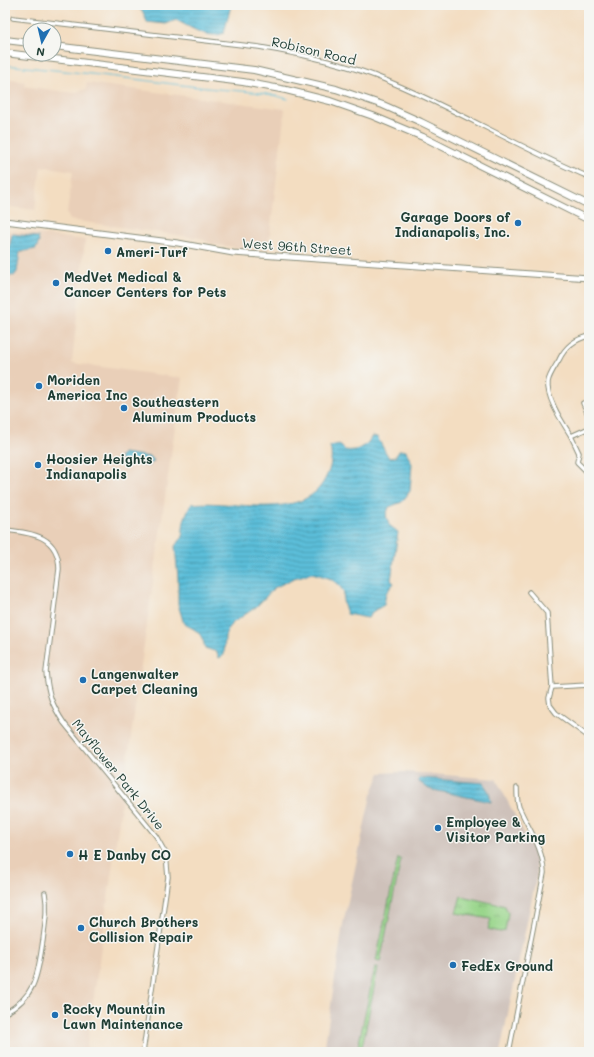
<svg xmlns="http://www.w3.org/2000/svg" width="594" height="1057" font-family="Mali,sans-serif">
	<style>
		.built { fill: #e9cfb8 }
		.industrial { fill: #cec1ba }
		.grass { fill: url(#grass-tufts); stroke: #5c895f }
		.water { fill: url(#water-rules); stroke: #3d7e86 }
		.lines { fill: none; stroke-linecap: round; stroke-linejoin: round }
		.stream { stroke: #5bbed9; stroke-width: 1 }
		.street-casing { stroke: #898d7a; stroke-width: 5.5 }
		.secondary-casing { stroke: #898d7a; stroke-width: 7 }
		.highway-casing { stroke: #898d7a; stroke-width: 8 }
		.street { stroke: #fff; stroke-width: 3.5 }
		.secondary { stroke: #fff; stroke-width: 5 }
		.highway { stroke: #fff; stroke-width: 6 }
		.poi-dot { fill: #1f6fb2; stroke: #f6f6f2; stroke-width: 1.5 }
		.labels { text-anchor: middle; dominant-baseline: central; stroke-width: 3; stroke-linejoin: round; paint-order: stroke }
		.street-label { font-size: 13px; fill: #1f3d34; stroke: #f6f6f2 }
		.poi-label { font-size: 13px; font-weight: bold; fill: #1f3d34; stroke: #f6f6f2; text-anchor: start }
	</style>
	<defs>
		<pattern id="grass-tufts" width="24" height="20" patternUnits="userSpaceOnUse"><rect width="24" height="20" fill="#98d58a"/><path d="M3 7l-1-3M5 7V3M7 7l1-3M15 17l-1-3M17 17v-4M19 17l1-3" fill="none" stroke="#7bae72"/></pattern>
		<pattern id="water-rules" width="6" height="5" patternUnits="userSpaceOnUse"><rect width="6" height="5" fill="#5bbed9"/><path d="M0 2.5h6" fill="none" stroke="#4b9cb1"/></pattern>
	</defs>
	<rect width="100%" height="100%" fill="#f6f6f2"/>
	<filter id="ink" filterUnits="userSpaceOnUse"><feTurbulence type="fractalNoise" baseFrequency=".025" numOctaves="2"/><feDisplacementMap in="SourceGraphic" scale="8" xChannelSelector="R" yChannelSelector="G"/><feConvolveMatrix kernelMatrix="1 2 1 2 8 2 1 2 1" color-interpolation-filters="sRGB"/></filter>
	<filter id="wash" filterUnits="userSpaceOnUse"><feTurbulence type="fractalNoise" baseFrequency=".012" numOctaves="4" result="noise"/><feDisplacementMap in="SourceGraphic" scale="16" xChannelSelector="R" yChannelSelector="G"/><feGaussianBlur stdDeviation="0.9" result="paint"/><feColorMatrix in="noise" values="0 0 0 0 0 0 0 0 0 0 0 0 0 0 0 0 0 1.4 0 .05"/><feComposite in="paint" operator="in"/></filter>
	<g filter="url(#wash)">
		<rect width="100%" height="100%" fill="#f3ddc1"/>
		<g class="built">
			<path d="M 5,79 L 25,82 L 24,86 L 73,93 L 86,89 L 87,83 L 285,109 L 268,250 L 213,245 L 200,238 L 70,220 L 67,213 L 73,171 L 41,166 L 35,210 L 5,206 Z"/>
			<path d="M 5,230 L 85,240 L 72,363 L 182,378 L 86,1052 L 5,1052 Z"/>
		</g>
		<path class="industrial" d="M 404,772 L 496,779 L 532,848 L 536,861 L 537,874 L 500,1052 L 324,1052 L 343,924 L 371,795 L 380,773 Z"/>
		<g class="grass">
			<path d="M 398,858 L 401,859 L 380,962 L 376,961 Z"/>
			<path d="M 461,896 L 505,906 L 508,913 L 505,931 L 500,932 L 488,929 L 491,919 L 456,913 Z"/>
			<path d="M 375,967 L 378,968 L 361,1052 L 357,1052 Z"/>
		</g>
		<g class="water">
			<path d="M 135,5 L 231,5 L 224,33 C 209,40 190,27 176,20 L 166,24 L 147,22 L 143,12 Z"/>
			<path d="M 12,234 L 38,237 L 39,242 L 36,249 L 20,252 L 17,272 L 14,276 L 8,275 L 5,270 Z"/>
			<path d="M 372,436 L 377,437 L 389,458 L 395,457 L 400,450 L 406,451 L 412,464 L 410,491 L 402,502 L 389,507 L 386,515 L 389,525 L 398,532 L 391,580 L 394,583 L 386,593 L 384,605 L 372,612 L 368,618 L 347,614 L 343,601 L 344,592 L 338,584 L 329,578 L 312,573 L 294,578 L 274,588 L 256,607 L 231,624 L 225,636 L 224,655 L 219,658 L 217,652 L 205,648 C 202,633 197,630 184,624 L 178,604 L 178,578 L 175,546 L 183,537 C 182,525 185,513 192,504 C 231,499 303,523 325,479 C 331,468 333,458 330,446 L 339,444 L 345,450 C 356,452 367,447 372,436 Z"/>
			<path d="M 123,453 L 151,457 L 154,461 L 149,466 L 124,462 L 119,458 Z"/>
			<path d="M 420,778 L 483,783 L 489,792 L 491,802 L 429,789 L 418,781 Z"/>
		</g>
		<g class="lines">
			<path class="stream" d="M 5,65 C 70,71 134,79 198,87 C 228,91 260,90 288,99"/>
		</g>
	</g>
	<g filter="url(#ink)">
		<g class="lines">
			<g class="street-casing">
				<g id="street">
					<path d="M 13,18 L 259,47 C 301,54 344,63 383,79 C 453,107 519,148 589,177"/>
					<path d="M 589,336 C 575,339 565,347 559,360 C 555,367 549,375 548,382 C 546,398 563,423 571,436 L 589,428"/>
					<path d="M 583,403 L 589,417"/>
					<path d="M 571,436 L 579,453 L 577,462 L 589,474"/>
					<path d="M 5,530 C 31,533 59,535 59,569 L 46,672 C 48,694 52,705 64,723 L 156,836 L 166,854 L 168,877 L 143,1052"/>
					<path d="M 529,592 L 547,613 L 551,673 L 552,687 L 549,698 L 550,705 L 556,713 L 589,737"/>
					<path d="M 552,687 L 589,685"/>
					<path d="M 5,1013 C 37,996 38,972 43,940 C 45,924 48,909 45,893"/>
					<path d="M 509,1052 L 544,873 C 543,847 529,830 519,807 C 517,802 517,794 517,788"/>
				</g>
			</g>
			<g class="secondary-casing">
				<path id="secondary" d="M 5,221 L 178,243 L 233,253 L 589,278"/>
			</g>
			<g class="highway-casing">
				<g id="highway">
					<path d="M 5,40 L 30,43"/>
					<path d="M 54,46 L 254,70 L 336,89 L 383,105 L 421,122 L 589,205"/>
					<path d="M 5,53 L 243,82 L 286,90 L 330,101 L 373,116 L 423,137 L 589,220"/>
				</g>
			</g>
			<use href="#street" class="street"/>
			<use href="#secondary" class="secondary"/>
			<use href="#highway" class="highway"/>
		</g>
	</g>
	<g class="poi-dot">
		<circle cx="518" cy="223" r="4"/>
		<circle cx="108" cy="251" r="4"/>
		<circle cx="56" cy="283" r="4"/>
		<circle cx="39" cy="386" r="4"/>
		<circle cx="124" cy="408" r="4"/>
		<circle cx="38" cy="465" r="4"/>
		<circle cx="83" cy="680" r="4"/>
		<circle cx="438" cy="828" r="4"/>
		<circle cx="70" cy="854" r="4"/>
		<circle cx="81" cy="928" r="4"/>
		<circle cx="453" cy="965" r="4"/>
		<circle cx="55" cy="1015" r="4"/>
	</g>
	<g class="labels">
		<g class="street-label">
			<text transform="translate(314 50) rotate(13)">Robison Road</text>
			<text transform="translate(297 246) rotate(4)">West 96th Street</text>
			<text transform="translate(119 774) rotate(51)">Mayflower Park Drive</text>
		</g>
		<g class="poi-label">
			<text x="510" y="216" text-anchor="end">Garage Doors of<tspan x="510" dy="15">Indianapolis, Inc.</tspan></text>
			<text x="116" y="251">Ameri-Turf</text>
			<text x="64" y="276">MedVet Medical &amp;<tspan x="64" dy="15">Cancer Centers for Pets</tspan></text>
			<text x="47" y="379">Moriden<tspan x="47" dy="15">America Inc</tspan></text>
			<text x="132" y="401">Southeastern<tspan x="132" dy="15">Aluminum Products</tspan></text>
			<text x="46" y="458">Hoosier Heights<tspan x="46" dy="15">Indianapolis</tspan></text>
			<text x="91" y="673">Langenwalter<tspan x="91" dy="15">Carpet Cleaning</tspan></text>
			<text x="446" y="821">Employee &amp;<tspan x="446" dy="15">Visitor Parking</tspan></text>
			<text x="78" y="854">H E Danby CO</text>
			<text x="89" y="921">Church Brothers<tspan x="89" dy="15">Collision Repair</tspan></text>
			<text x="461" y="965">FedEx Ground</text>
			<text x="63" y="1008">Rocky Mountain<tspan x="63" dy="15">Lawn Maintenance</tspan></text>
		</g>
	</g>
	<rect width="594" height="1057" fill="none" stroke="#f6f6f2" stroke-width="20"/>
	<g transform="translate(42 42) rotate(188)"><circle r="19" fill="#f6f6f2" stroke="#a0aca6"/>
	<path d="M0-3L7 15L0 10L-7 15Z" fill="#1f6fb2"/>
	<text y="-6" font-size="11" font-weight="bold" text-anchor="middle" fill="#1f3d34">N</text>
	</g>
</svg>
